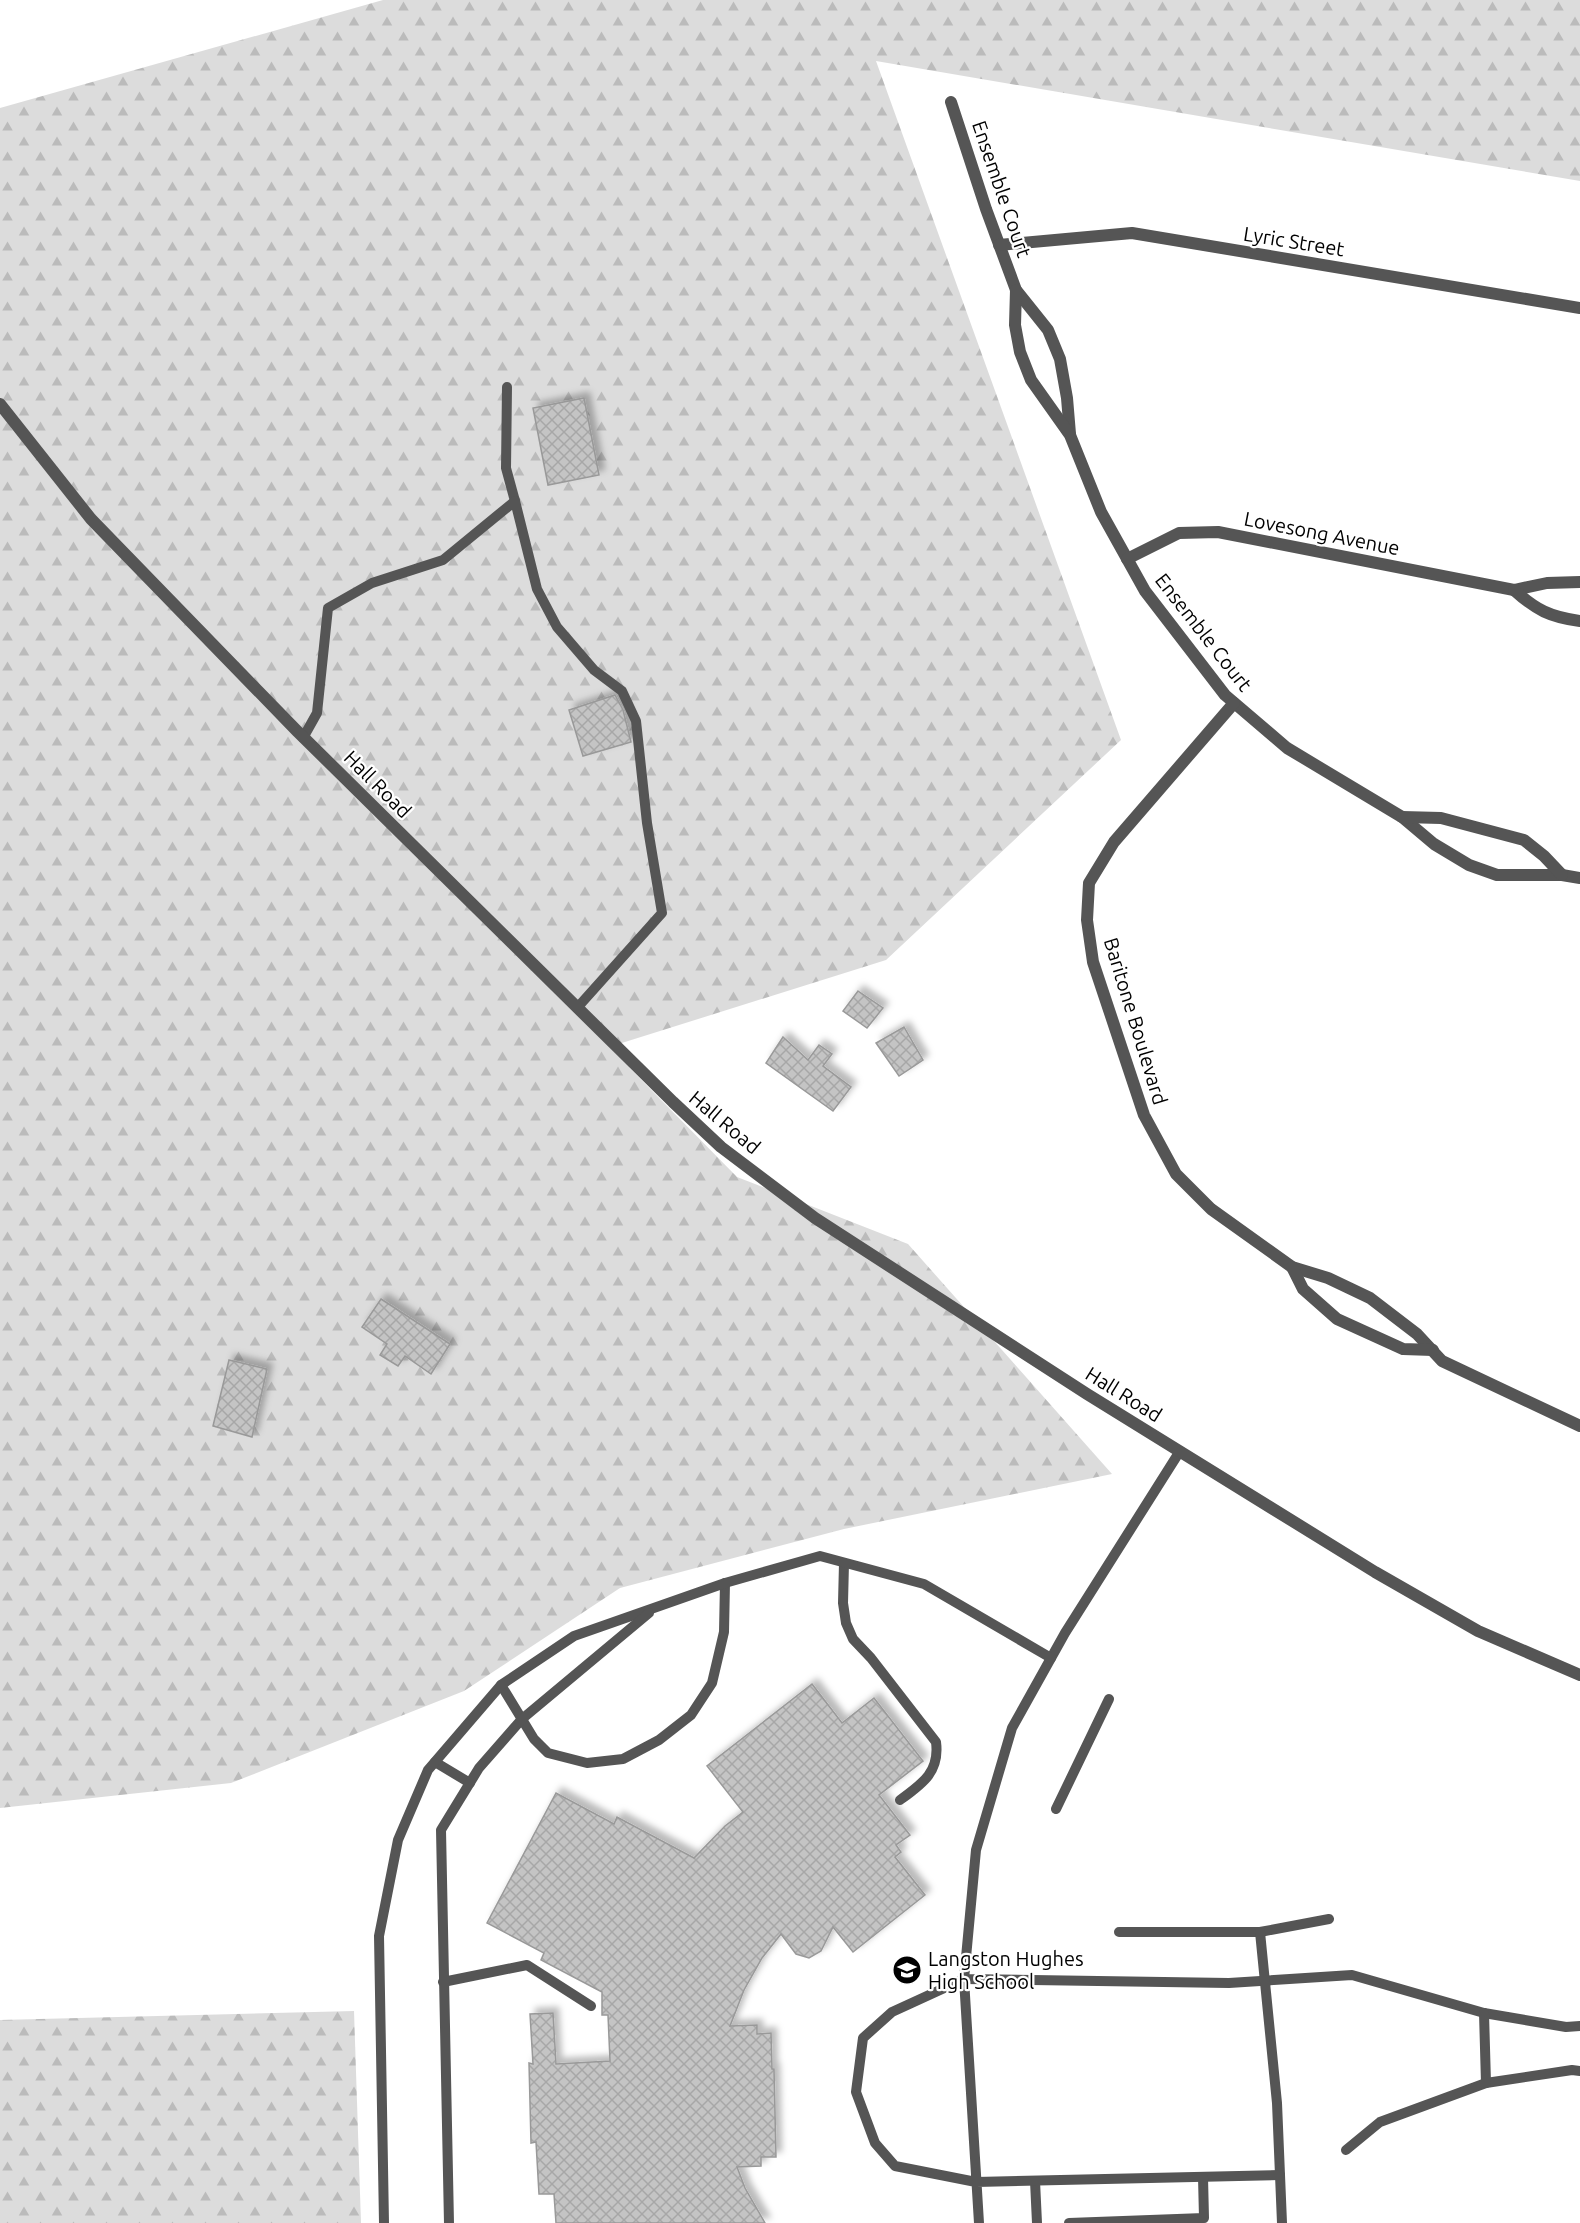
<svg xmlns="http://www.w3.org/2000/svg" width="1580" height="2223" font-family="Ubuntu,sans-serif">
	<style>
		.forest { fill: url(#forest-firs) }
		.building { fill: url(#building-cross-hatch); stroke: #999; stroke-width: 1.5; filter: url(#shadow) }
		.lines { fill: none; stroke-linecap: round; stroke-linejoin: round }
		.service { stroke: #555; stroke-width: 10 }
		.minor { stroke: #555; stroke-width: 12 }
		.tertiary { stroke: #555; stroke-width: 12 }
		.labels { text-anchor: middle; dominant-baseline: central; stroke-width: 4.5; stroke-linejoin: round; paint-order: stroke }
		.street-label { font-size: 20px; fill: #000; stroke: #fff }
		.poi-label { font-size: 20px; fill: #000; stroke: #fff; text-anchor: start }
	</style>
	<defs>
		<pattern id="forest-firs" width="22" height="20" patternUnits="userSpaceOnUse" patternTransform="scale(1.5)"><rect width="22" height="20" fill="#dcdcdc"/><path d="M5 1l3.5 6h-7zM16 11l3.5 6h-7z" fill="#bbb"/></pattern>
		<pattern id="building-cross-hatch" width="8" height="8" patternUnits="userSpaceOnUse" patternTransform="scale(1.5)"><rect width="8" height="8" fill="#c4c4c4"/><path d="M0 0l8 8M0 8l8-8" fill="none" stroke="#a7a7a7"/></pattern>
		<filter id="shadow"><feDropShadow dx="5.5" dy="-5.5" stdDeviation="3" flood-color="#0004"/></filter>
	</defs>
	<rect width="100%" height="100%" fill="#fff"/>
	<g class="forest">
		<path d="M 383,0 L 1580,0 L 1580,181 L 876,61 L 1121,740 L 886,960 L 609,1047 L 737,1177 L 908,1244 L 1112,1474 L 844,1529 L 620,1588 L 464,1691 L 231,1783 L 0,1808 L 0,108 Z"/>
		<path d="M 354,2011 L 361,2223 L 0,2223 L 0,2020 Z"/>
	</g>
	<g class="building">
		<path d="M 584,398 L 599,475 L 548,485 L 533,408 Z"/>
		<path d="M 615,695 L 623,710 L 631,742 L 583,756 L 569,710 Z"/>
		<path d="M 858,991 L 883,1008 L 867,1028 L 843,1011 Z"/>
		<path d="M 904,1027 L 923,1060 L 899,1076 L 876,1043 Z"/>
		<path d="M 783,1037 L 808,1060 L 819,1045 L 832,1054 L 823,1066 L 851,1087 L 833,1111 L 766,1063 Z"/>
		<path d="M 381,1299 L 450,1344 L 431,1374 L 405,1356 L 398,1366 L 380,1355 L 387,1344 L 362,1327 Z"/>
		<path d="M 229,1360 L 267,1369 L 252,1437 L 213,1426 Z"/>
		<path d="M 812,1684 L 842,1723 L 874,1698 L 923,1761 L 879,1795 L 910,1835 L 896,1845 L 901,1852 L 895,1857 L 925,1895 L 853,1952 L 833,1927 L 821,1951 L 809,1958 L 796,1954 L 781,1934 L 762,1958 L 744,1990 L 730,2026 L 757,2025 L 757,2034 L 771,2033 L 772,2069 L 774,2069 L 776,2157 L 761,2157 L 761,2166 L 737,2167 L 745,2188 L 765,2223 L 556,2223 L 554,2194 L 539,2194 L 536,2142 L 531,2143 L 529,2063 L 533,2064 L 530,2014 L 553,2013 L 556,2064 L 610,2061 L 608,2015 L 602,2015 L 602,1992 L 541,1960 L 544,1953 L 487,1923 L 556,1793 L 614,1824 L 617,1817 L 694,1858 L 725,1826 L 743,1812 L 707,1766 Z"/>
	</g>
	<g class="lines">
		<g class="service">
			<path d="M 507,387 L 506,468 L 515,501"/>
			<path d="M 303,738 L 317,713 L 328,608 L 372,583 L 443,560 L 515,501 L 537,589 L 557,627 L 594,670 L 622,691 L 636,721 L 647,823 L 662,913 L 577,1008"/>
			<path d="M 1180,1451 L 1065,1633 L 1012,1728 L 976,1850 L 964,1979 L 1229,1983 L 1352,1975 L 1484,2013 L 1566,2027 L 1580,2026"/>
			<path d="M 844,1563 L 843,1603 L 846,1623 L 853,1639 L 871,1658 L 936,1742 C 940,1772 922,1784 900,1800"/>
			<path d="M 501,1685 L 534,1739 L 548,1753 L 587,1763 L 623,1759 L 659,1740 L 691,1715 L 712,1683 L 724,1632 L 725,1583"/>
			<path d="M 435,1762 L 470,1783"/>
			<path d="M 1056,1809 L 1109,1699"/>
			<path d="M 1119,1932 L 1260,1932 L 1329,1919"/>
			<path d="M 1260,1932 L 1277,2103 L 1282,2223"/>
			<path d="M 443,1982 L 527,1965 L 591,2006"/>
			<path d="M 1486,2083 L 1572,2070 L 1580,2071"/>
			<path d="M 1346,2150 L 1380,2122 L 1486,2083 L 1484,2013"/>
			<path d="M 1035,2181 L 1037,2223"/>
			<path d="M 384,2223 L 379,1936 L 398,1840 L 428,1770 L 501,1685 L 574,1636 L 725,1583 L 820,1556 L 924,1584 L 1051,1658"/>
			<path d="M 449,2223 L 441,1830 L 479,1768 L 522,1719 L 649,1613"/>
			<path d="M 979,2223 L 964,1979 L 892,2012 L 863,2038 L 856,2092 L 875,2143 L 895,2166 L 976,2182 L 1280,2175"/>
			<path d="M 1069,2223 L 1204,2218 L 1203,2177"/>
		</g>
		<g class="minor">
			<path d="M 951,102 L 986,209 L 1016,290 L 1048,330 L 1060,359 L 1067,398 L 1070,434"/>
			<path d="M 999,245 L 1132,233 L 1580,308"/>
			<path d="M 1016,290 L 1015,325 L 1020,352 L 1031,380 L 1070,435 L 1101,512 L 1145,591 L 1225,695 L 1287,748 L 1402,817 L 1434,844 L 1469,865 L 1497,875 L 1562,875 L 1580,878"/>
			<path d="M 1127,559 L 1179,533 L 1218,532 L 1514,590 L 1547,583 L 1580,582"/>
			<path d="M 1514,590 C 1536,610 1550,617 1580,621"/>
			<path d="M 1234,703 L 1114,842 L 1089,883 L 1087,920 L 1093,962 L 1144,1115 L 1176,1174 L 1211,1209 L 1292,1267 L 1328,1278 L 1370,1298 L 1417,1334 L 1442,1361 L 1580,1426"/>
			<path d="M 1402,817 L 1441,818 L 1524,840 L 1544,856 L 1562,875"/>
			<path d="M 1292,1267 L 1303,1289 L 1337,1319 L 1403,1349 L 1433,1350"/>
		</g>
		<path class="tertiary" d="M 0,404 L 91,519 L 297,731 L 673,1102 L 721,1147 L 815,1218 L 1087,1394 L 1375,1572 L 1478,1631 L 1580,1675"/>
	</g>
	<defs>
		<g id="school-disc" transform="scale(1.5)"><circle r="9.5" fill="#000" stroke="#fff"/><path d="M0-5L7-2L0 1L-7-2ZM-4 1L0 2.5L4 1V4Q0 6-4 4Z" fill="#fff"/></g>
	</defs>
	<g fill-rule="evenodd">
		<use href="#school-disc" x="907" y="1970"/>
	</g>
	<g class="labels">
		<g class="street-label">
			<text transform="translate(1002 189) rotate(71)">Ensemble Court</text>
			<text transform="translate(1294 241) rotate(9)">Lyric Street</text>
			<text transform="translate(1322 533) rotate(11)">Lovesong Avenue</text>
			<text transform="translate(1204 632) rotate(52)">Ensemble Court</text>
			<text transform="translate(378 784) rotate(45)">Hall Road</text>
			<text transform="translate(1136 1021) rotate(73)">Baritone Boulevard</text>
			<text transform="translate(725 1122) rotate(40)">Hall Road</text>
			<text transform="translate(1124 1394) rotate(32)">Hall Road</text>
		</g>
		<g class="poi-label">
			<text x="928" y="1958">Langston Hughes<tspan x="928" dy="23">High School</tspan></text>
		</g>
	</g>
</svg>
